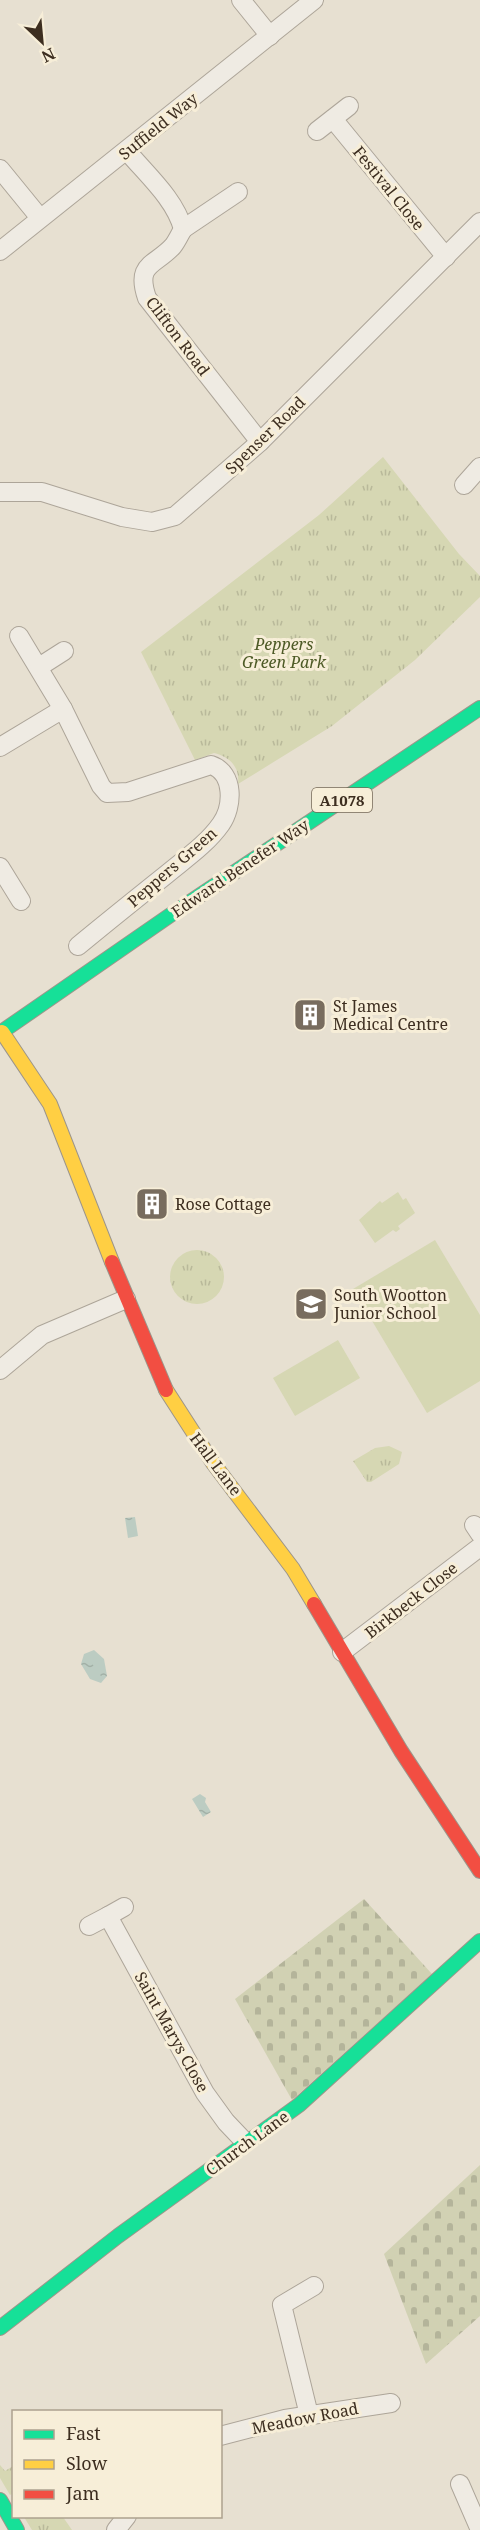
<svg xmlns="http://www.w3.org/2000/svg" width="480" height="2530" font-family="'Noto Serif',serif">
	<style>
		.grass { fill: url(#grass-tufts) }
		.cemetery { fill: url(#cemetery-stones) }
		.pitch { fill: #d6d7b3 }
		.water { fill: url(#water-ripples) }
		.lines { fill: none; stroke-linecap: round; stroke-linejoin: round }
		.street-casing { stroke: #ada599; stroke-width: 20 }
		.fast-casing { stroke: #9c958a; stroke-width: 16 }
		.slow-casing { stroke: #9c958a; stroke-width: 16 }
		.jam-casing { stroke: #9c958a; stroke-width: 16 }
		.street { stroke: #efebe3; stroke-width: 18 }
		.fast { stroke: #16e098; stroke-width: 14 }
		.slow { stroke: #ffcf43; stroke-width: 14 }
		.jam { stroke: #f24e42; stroke-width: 14 }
		.labels { text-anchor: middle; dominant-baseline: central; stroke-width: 6; stroke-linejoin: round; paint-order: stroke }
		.shield { fill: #f7eed8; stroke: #756857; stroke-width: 1.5 }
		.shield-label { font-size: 15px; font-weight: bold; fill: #3d2e20 }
		.street-label { font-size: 16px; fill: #3d2e20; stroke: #f7eed8 }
		.park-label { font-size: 16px; font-style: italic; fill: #4d5a26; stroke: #f7eed8 }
		.poi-label { font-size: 16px; fill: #3d2e20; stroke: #f7eed8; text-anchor: start }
	</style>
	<defs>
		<pattern id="grass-tufts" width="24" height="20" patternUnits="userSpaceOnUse" patternTransform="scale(1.5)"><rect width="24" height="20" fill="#d6d7b3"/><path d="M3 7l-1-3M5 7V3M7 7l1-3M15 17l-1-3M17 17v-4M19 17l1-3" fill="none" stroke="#b9b99a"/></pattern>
		<pattern id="cemetery-stones" width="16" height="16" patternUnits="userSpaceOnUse" patternTransform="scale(1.5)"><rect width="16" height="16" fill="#d1d1b3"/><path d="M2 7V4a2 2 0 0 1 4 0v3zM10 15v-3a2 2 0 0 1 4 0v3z" fill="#b4b49a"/></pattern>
		<pattern id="water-ripples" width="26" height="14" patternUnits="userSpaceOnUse" patternTransform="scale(1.5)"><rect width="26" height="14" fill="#bcccc2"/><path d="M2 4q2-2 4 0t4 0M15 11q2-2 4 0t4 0" fill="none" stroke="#a2b0a6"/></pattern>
	</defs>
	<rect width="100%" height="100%" fill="#e7e0d1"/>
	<g class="grass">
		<path d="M 383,457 L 459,554 L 480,576 L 480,597 L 415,660 L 332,726 L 238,784 C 240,767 230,757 214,753 L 195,760 L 141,652 L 319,515 Z"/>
		<circle cx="197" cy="1277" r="27"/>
		<path d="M 389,1446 L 402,1452 L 399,1464 L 371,1482 L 367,1482 L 353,1461 L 375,1448 Z"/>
		<path d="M 0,2465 L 5,2471 L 13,2466 L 13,2493 L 10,2495 L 0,2478 Z"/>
		<path d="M 24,2517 L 63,2517 L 72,2530 L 32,2530 Z"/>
	</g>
	<g class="cemetery">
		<path d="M 364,1899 L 432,1974 L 292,2100 L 235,1999 Z"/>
		<path d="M 480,2165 L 480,2316 L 426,2364 L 384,2254 Z"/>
	</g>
	<g class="pitch">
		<path d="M 398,1192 L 403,1200 L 406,1198 L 415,1213 L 398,1226 L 400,1229 L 396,1232 L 393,1230 L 375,1243 L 359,1220 L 380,1201 L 382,1203 Z"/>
		<path d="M 435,1240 L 480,1315 L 480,1381 L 427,1413 L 353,1289 Z"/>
		<path d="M 338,1340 L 360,1378 L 295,1416 L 273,1378 Z"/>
	</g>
	<g class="water">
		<path d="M 135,1517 L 138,1536 L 128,1538 L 125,1518 Z"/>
		<path d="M 94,1650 L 104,1659 L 107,1676 L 101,1683 L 90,1679 L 81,1664 L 84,1654 Z"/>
		<path d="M 200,1794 L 206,1798 L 205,1802 L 211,1812 L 203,1817 L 192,1799 Z"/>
	</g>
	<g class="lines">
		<g class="street-casing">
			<g id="street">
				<path d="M 241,0 L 270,36"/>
				<path d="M 333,119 L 446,257"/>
				<path d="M 317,131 L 349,106"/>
				<path d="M 127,151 C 147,175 175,199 183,229 C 180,234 177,241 173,246 C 155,266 135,263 147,298 L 260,442"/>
				<path d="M 0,169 L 40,218"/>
				<path d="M 183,229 L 238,192"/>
				<path d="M 0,251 L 314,0"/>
				<path d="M 464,485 L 480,467"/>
				<path d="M 0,492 L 42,492 L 122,517 L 152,522 L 175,516 L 260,442 L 480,222"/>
				<path d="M 19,636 L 63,709"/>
				<path d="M 39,667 L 64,651"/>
				<path d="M 0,747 L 63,709 L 101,786 L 107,793 L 128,792 L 211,765 C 235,773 233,807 221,824 C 207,844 185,859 167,874 C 137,898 107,922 78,946"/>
				<path d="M 0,867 L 21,901"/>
				<path d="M 0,1370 L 42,1335 L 126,1299"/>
				<path d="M 474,1525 L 480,1534"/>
				<path d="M 342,1652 L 480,1547"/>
				<path d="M 108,1916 L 124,1907"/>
				<path d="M 89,1926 L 108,1916 L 205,2093 L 226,2122 L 245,2142"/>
				<path d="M 309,2415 L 282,2305 L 314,2286"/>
				<path d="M 220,2436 L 285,2419 L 391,2403"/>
				<path d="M 460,2484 L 480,2530"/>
				<path d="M 116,2530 L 127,2516"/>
			</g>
		</g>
		<g class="fast-casing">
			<g id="fast">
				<path d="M 0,1033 L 169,916 L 480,708"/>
				<path d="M 0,2328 L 118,2236 L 299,2105 L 480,1941"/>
				<path d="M 0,2500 L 17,2530"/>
			</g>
		</g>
		<g class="slow-casing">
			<g id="slow">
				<path d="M 2,1032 L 50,1104 L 112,1262"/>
				<path d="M 166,1390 L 213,1463 L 293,1569 L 314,1604"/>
			</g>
		</g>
		<g class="jam-casing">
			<g id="jam">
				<path d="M 112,1262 L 166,1390"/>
				<path d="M 314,1604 L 401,1751 L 480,1871"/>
			</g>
		</g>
		<use href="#street" class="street"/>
		<use href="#fast" class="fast"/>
		<use href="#slow" class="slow"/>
		<use href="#jam" class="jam"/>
	</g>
	<defs>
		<g id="building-square" transform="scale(1.725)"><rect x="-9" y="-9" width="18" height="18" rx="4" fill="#786c5e" stroke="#f7eed8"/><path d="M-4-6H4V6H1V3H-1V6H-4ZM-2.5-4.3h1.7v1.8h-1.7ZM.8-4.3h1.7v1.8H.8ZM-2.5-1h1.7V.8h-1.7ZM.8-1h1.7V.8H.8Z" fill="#fff"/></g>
		<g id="school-square" transform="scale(1.725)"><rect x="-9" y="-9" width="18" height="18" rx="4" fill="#786c5e" stroke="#f7eed8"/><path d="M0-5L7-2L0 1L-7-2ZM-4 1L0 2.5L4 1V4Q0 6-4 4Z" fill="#fff"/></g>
	</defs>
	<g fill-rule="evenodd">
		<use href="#building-square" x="310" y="1015"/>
		<use href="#building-square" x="152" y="1204"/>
		<use href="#school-square" x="311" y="1304"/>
	</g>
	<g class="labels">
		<rect class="shield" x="312" y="788" width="60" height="24" rx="4.5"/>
		<g class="shield-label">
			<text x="342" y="800">A1078</text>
		</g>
		<g class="street-label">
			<text transform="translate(158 126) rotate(-39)">Suffield Way</text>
			<text transform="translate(389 188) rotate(51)">Festival Close</text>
			<text transform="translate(178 336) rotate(53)">Clifton Road</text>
			<text transform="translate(265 435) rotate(-44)">Spenser Road</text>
			<text transform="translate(172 867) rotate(-41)">Peppers Green</text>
			<text transform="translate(240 868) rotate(-34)">Edward Benefer Way</text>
			<text transform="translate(216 1464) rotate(53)">Hall Lane</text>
			<text transform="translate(411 1600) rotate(-38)">Birkbeck Close</text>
			<text transform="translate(172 2032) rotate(61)">Saint Marys Close</text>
			<text transform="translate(247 2143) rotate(-36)">Church Lane</text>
			<text transform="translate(305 2418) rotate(-11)">Meadow Road</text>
		</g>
		<g class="park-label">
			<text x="284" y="644">Peppers<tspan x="284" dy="18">Green Park</tspan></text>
		</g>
		<g class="poi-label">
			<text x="333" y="1006">St James<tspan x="333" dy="18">Medical Centre</tspan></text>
			<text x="175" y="1204">Rose Cottage</text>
			<text x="334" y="1295">South Wootton<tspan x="334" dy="18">Junior School</tspan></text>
		</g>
	</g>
	<rect x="12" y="2410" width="210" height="108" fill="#f7eed8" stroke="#ada18e" stroke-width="1.5"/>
	<rect x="24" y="2430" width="30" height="9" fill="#16e098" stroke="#ada18e" stroke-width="1.5"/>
	<text x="66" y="2440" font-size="18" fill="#3d2e20">Fast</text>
	<rect x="24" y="2460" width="30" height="9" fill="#ffcf43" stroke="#ada18e" stroke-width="1.5"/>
	<text x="66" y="2470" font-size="18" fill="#3d2e20">Slow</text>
	<rect x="24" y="2490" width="30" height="9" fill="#f24e42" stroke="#ada18e" stroke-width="1.5"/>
	<text x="66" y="2500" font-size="18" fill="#3d2e20">Jam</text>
	<g transform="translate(42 42) rotate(154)" stroke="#f7eed8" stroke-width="4.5" paint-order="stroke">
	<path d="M0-4.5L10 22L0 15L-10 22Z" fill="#3d2e20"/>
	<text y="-9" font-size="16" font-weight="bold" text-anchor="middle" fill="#3d2e20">N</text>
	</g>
</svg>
